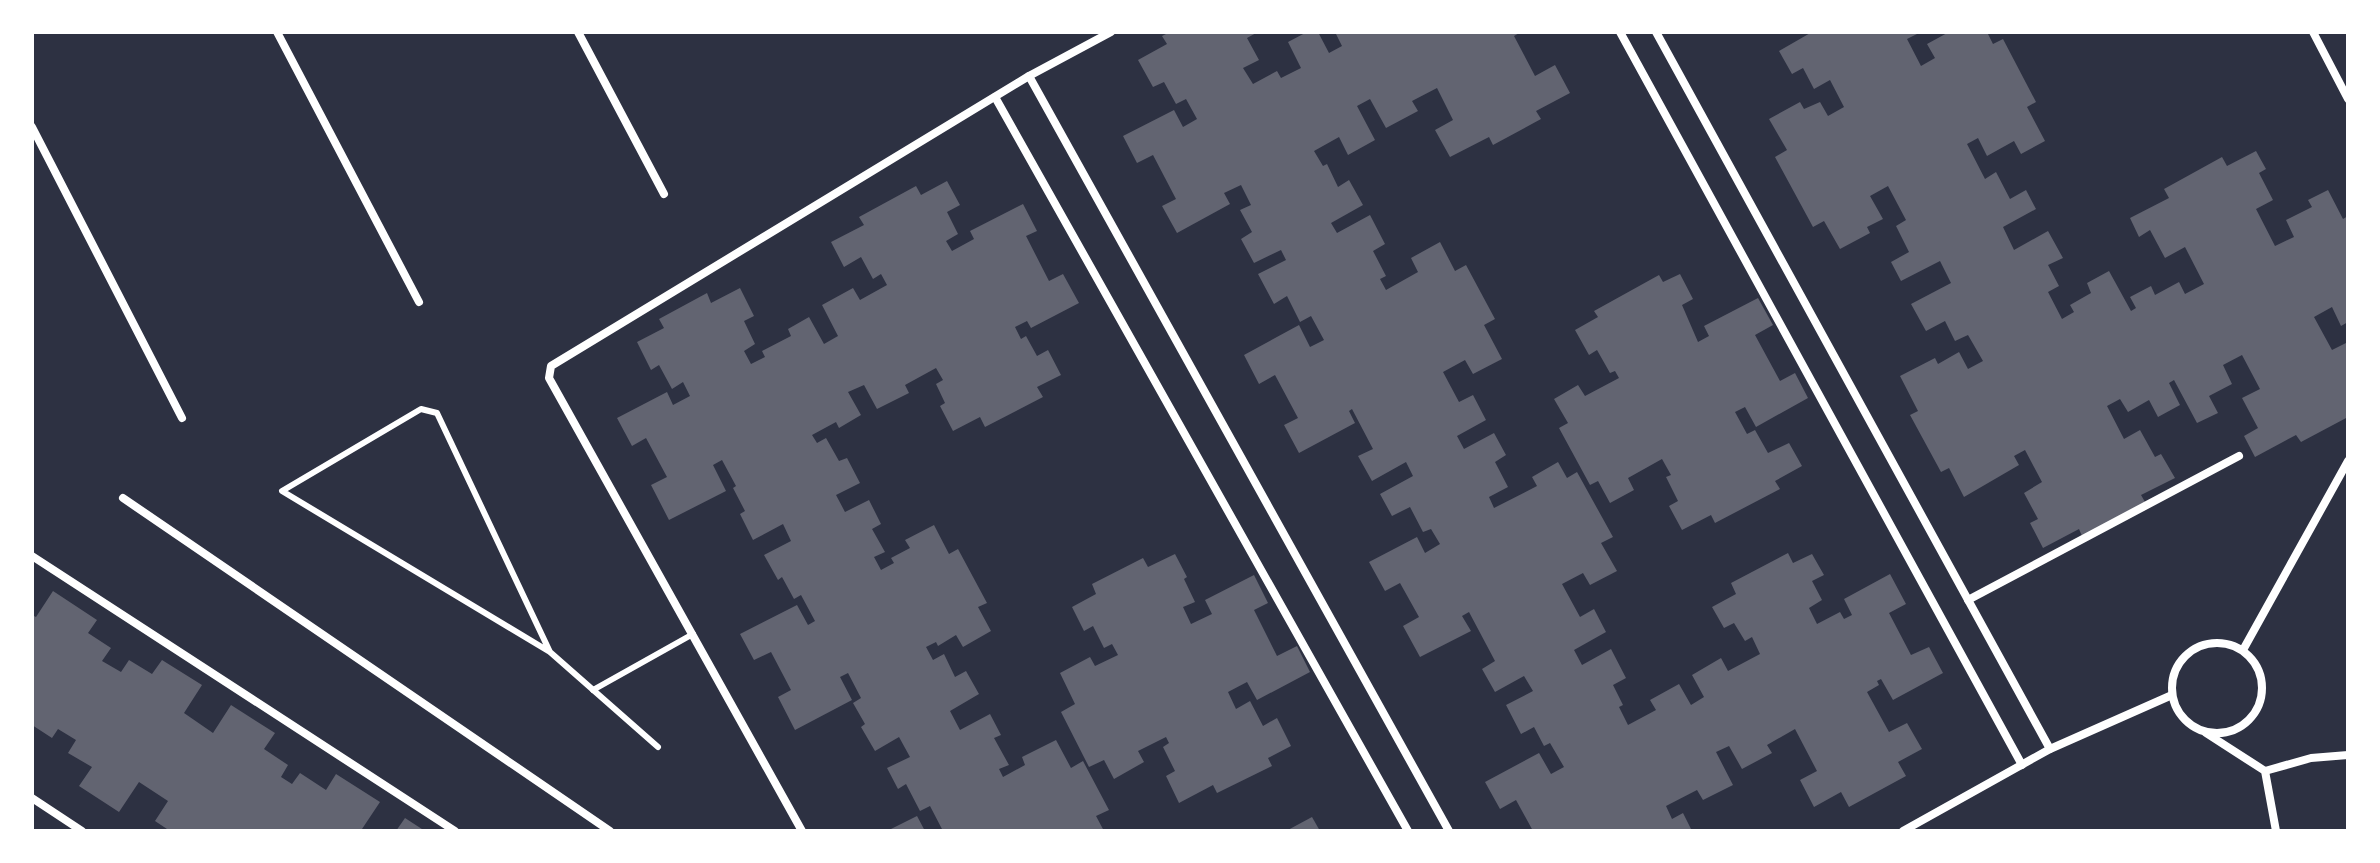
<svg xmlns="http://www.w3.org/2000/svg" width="2380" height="863" font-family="Quicksand,sans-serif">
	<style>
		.building { fill: #626471 }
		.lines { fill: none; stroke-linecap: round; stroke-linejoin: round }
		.service { stroke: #fff; stroke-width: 6 }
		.minor { stroke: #fff; stroke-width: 8 }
	</style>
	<rect width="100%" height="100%" fill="#2d3142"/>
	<g class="building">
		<path d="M 1170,32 L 1258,32 L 1247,38 L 1259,60 L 1243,68 L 1253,84 L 1277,71 L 1281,78 L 1301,68 L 1288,42 L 1307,32 L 1318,32 L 1329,53 L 1342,46 L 1335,32 L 1521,32 L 1514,36 L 1535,76 L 1555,65 L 1570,93 L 1536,111 L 1541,119 L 1493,145 L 1489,137 L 1450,157 L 1435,130 L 1453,120 L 1437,88 L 1412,101 L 1418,111 L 1386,128 L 1370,99 L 1357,106 L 1375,140 L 1348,155 L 1339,137 L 1314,151 L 1323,166 L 1327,164 L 1338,187 L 1349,180 L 1363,205 L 1331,223 L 1337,233 L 1370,215 L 1385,244 L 1373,251 L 1386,276 L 1380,279 L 1386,290 L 1418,272 L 1411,258 L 1440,242 L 1455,271 L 1466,265 L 1495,319 L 1484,325 L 1502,359 L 1473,374 L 1465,360 L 1443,372 L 1459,402 L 1473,395 L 1486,420 L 1457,436 L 1464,449 L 1494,433 L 1506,455 L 1495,462 L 1508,487 L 1489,497 L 1494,508 L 1537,486 L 1532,477 L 1558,462 L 1567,478 L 1577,472 L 1613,537 L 1601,543 L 1617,571 L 1590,585 L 1583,573 L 1562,584 L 1580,617 L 1594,609 L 1606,632 L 1574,650 L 1582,665 L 1611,649 L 1626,678 L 1613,685 L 1623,705 L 1619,707 L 1628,725 L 1656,710 L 1650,700 L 1679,684 L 1691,705 L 1704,697 L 1692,675 L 1721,658 L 1728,671 L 1760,654 L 1752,637 L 1745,641 L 1734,623 L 1724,628 L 1712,607 L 1736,594 L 1731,583 L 1788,553 L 1793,563 L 1812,554 L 1824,575 L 1812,581 L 1822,600 L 1809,608 L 1817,624 L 1840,612 L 1844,619 L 1852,615 L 1844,599 L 1890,574 L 1906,604 L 1889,613 L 1911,655 L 1929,647 L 1943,673 L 1893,700 L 1881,679 L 1877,681 L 1879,685 L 1867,692 L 1889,732 L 1907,723 L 1922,749 L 1898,762 L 1906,776 L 1849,807 L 1841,792 L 1814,807 L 1800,780 L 1817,771 L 1795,729 L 1767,745 L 1772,753 L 1742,769 L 1729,746 L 1716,752 L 1733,785 L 1703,800 L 1697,790 L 1666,806 L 1672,819 L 1683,813 L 1692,831 L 1533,831 L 1516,800 L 1500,809 L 1485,782 L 1539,753 L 1551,774 L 1564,767 L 1550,743 L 1544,746 L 1534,727 L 1521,734 L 1506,705 L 1533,691 L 1524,676 L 1495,692 L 1482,669 L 1495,661 L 1469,612 L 1462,616 L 1471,631 L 1420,657 L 1403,626 L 1419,617 L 1400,583 L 1385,591 L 1369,562 L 1417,537 L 1425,553 L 1440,544 L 1431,529 L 1423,532 L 1410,507 L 1392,516 L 1380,494 L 1413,476 L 1406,462 L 1372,481 L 1358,456 L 1373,449 L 1352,409 L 1349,411 L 1355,423 L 1299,453 L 1284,425 L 1298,418 L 1275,375 L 1259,384 L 1244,355 L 1299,325 L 1310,347 L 1324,340 L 1311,316 L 1300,322 L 1287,296 L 1274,304 L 1258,274 L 1286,260 L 1281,250 L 1254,263 L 1241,239 L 1252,232 L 1240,210 L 1251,205 L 1241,185 L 1224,193 L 1230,204 L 1177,233 L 1162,206 L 1176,199 L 1153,155 L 1137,163 L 1123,136 L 1174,110 L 1183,127 L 1197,119 L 1186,99 L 1176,104 L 1164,82 L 1153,87 L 1138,60 L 1167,44 L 1162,36 Z"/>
		<path d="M 1812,32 L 1921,32 L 1907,39 L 1921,66 L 1935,58 L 1927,44 L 1949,32 L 1987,32 L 1993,44 L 2003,39 L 2036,102 L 2027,107 L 2045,141 L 2021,154 L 2014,141 L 1987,156 L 1978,138 L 1967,144 L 1985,179 L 1996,172 L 2010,199 L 2026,190 L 2036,209 L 2003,227 L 2014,250 L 2048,231 L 2063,258 L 2048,265 L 2059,286 L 2048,292 L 2062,319 L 2074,312 L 2070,305 L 2091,293 L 2087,283 L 2109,271 L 2131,311 L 2136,308 L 2130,297 L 2151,286 L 2155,295 L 2179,282 L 2185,294 L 2204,284 L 2185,247 L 2165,258 L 2150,230 L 2139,237 L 2130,218 L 2169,198 L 2164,189 L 2222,157 L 2227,166 L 2256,151 L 2266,169 L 2259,173 L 2273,200 L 2256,209 L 2275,246 L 2294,237 L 2286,220 L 2312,207 L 2308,200 L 2328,190 L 2343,219 L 2348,216 L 2348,322 L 2341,326 L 2332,307 L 2314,317 L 2332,350 L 2348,342 L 2348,417 L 2301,442 L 2296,435 L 2255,457 L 2244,436 L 2258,428 L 2242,398 L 2260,389 L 2242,355 L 2223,365 L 2232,384 L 2209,396 L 2218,413 L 2197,423 L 2174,380 L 2169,383 L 2180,405 L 2158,417 L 2149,400 L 2128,412 L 2120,399 L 2107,406 L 2124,439 L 2140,430 L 2155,457 L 2161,454 L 2175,478 L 2141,495 L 2145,502 L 2082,536 L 2079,529 L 2043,548 L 2030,523 L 2038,519 L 2024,493 L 2042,482 L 2025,450 L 2014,456 L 2019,465 L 1964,497 L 1949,468 L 1941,472 L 1910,415 L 1918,411 L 1900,376 L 1935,358 L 1938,364 L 1959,352 L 1968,369 L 1983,361 L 1968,335 L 1955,341 L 1945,321 L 1926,331 L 1911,304 L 1951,283 L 1940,261 L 1901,281 L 1891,262 L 1909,252 L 1896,226 L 1906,220 L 1888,186 L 1870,196 L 1883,219 L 1867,227 L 1870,233 L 1840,249 L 1824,221 L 1813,227 L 1775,157 L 1787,150 L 1769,119 L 1800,102 L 1804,109 L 1820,102 L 1828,116 L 1844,107 L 1830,80 L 1814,89 L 1803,68 L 1792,74 L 1779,51 Z"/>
		<path d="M 947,181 L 960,205 L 947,212 L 958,234 L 946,241 L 952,251 L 974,239 L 970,231 L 1023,204 L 1037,231 L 1026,236 L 1049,281 L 1063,274 L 1079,303 L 1031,328 L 1027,321 L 1015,327 L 1021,339 L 1026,336 L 1037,356 L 1048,350 L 1061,375 L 1037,387 L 1043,397 L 985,427 L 980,417 L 953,431 L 940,406 L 945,403 L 936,384 L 943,380 L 936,368 L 905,385 L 909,393 L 877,409 L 864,385 L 848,392 L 861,415 L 839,428 L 836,422 L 812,435 L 817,443 L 826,438 L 839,461 L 847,458 L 860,483 L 836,495 L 845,512 L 869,500 L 881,524 L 872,529 L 885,552 L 874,557 L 881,570 L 894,563 L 891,558 L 910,548 L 905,540 L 934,525 L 949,554 L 958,549 L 987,603 L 978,607 L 991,631 L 963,647 L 956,635 L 938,646 L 936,642 L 926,647 L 933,660 L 944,654 L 955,677 L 966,671 L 979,694 L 950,711 L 960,730 L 990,714 L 1001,735 L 994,738 L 1009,765 L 999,769 L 1003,777 L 1025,765 L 1022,757 L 1056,740 L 1071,768 L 1083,761 L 1109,810 L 1096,816 L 1104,831 L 943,831 L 930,806 L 920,811 L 906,784 L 898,789 L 887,768 L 910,757 L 899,737 L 875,751 L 861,727 L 865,724 L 853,703 L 861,698 L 848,673 L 840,677 L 852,700 L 795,730 L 778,697 L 791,690 L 771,652 L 754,660 L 740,634 L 797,605 L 808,625 L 815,621 L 801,595 L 794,599 L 782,577 L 778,580 L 764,555 L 791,541 L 783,524 L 753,540 L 740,514 L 745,511 L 733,488 L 736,486 L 722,460 L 713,465 L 726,491 L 669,520 L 651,485 L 667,477 L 646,438 L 632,446 L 617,418 L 667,392 L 673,405 L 690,396 L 683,382 L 672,389 L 659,365 L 651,370 L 637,342 L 664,328 L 659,319 L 707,293 L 711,303 L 740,288 L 754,316 L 744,321 L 755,344 L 744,351 L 751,364 L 765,357 L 762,351 L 791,336 L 788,329 L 809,317 L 824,344 L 838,336 L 822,305 L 853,288 L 860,300 L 887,285 L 881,274 L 873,279 L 861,257 L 844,267 L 831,242 L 864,225 L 859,217 L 916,186 L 921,195 Z"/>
		<path d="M 1680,274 L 1693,299 L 1682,305 L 1698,342 L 1709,336 L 1704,326 L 1758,298 L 1773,325 L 1755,335 L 1780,381 L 1795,373 L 1808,398 L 1756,427 L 1745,407 L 1735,412 L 1747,434 L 1755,430 L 1768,453 L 1789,443 L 1802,466 L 1775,481 L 1780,489 L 1715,523 L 1711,515 L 1682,530 L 1669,506 L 1678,501 L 1666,477 L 1671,475 L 1662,459 L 1628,478 L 1634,490 L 1610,503 L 1598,481 L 1590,485 L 1559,428 L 1568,423 L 1554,399 L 1578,385 L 1585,396 L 1619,378 L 1615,371 L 1610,373 L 1597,350 L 1589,355 L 1575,330 L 1598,317 L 1594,311 L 1659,275 L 1663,282 Z"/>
		<path d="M 1175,554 L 1187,577 L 1184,579 L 1195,602 L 1183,607 L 1191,624 L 1212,614 L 1205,600 L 1254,575 L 1268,603 L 1254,610 L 1277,656 L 1297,646 L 1310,672 L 1257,700 L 1247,682 L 1228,692 L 1236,709 L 1250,701 L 1263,726 L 1277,718 L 1291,746 L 1268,758 L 1272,766 L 1217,793 L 1213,785 L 1179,803 L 1166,776 L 1175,771 L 1163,747 L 1169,743 L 1166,737 L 1138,751 L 1144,762 L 1114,779 L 1104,760 L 1089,767 L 1061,712 L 1075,704 L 1060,673 L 1090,657 L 1095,666 L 1118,655 L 1112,644 L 1104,648 L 1093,626 L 1084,631 L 1072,607 L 1096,594 L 1092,584 L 1143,558 L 1148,567 Z"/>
		<path d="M 53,591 L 97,620 L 88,633 L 111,648 L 102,661 L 121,672 L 129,660 L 152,674 L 162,660 L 202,685 L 184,713 L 213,733 L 231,705 L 275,733 L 264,749 L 288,765 L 281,777 L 292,784 L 300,773 L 326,790 L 336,774 L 380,802 L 362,829 L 366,831 L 170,831 L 155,821 L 168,801 L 139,782 L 119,812 L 79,786 L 92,767 L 68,753 L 76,740 L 58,729 L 52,738 L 32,725 L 32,615 L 36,617 Z"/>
		<path d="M 917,816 L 925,831 L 887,831 Z"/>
		<path d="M 1312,817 L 1320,831 L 1286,831 Z"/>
		<path d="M 405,818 L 425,831 L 396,831 Z"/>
	</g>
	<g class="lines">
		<g class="service">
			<path d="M 550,652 L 437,413 L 421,409 L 282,491 L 550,652 L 658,747"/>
			<path d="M 593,690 L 693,634"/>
		</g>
		<g class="minor">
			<path d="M 277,32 L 419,302"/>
			<path d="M 578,32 L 664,194"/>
			<path d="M 1620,32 L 2022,765"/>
			<path d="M 1656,32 L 2050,749"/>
			<path d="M 2313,32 L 2348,99"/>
			<path d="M 1029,76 L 1449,831"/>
			<path d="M 995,97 L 1408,831"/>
			<path d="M 32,127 L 182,418"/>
			<path d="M 123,498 L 610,831"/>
			<path d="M 32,556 L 455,831"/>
			<path d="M 1968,600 L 2239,456"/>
			<circle cx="2217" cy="688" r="45"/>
			<path d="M 2243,650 L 2348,461"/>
			<path d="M 2206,733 L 2265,771 L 2276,831"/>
			<path d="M 2265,771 L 2311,758 L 2348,755"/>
			<path d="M 32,798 L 82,831"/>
			<path d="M 802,831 L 549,378 L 551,366 L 1029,76 L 1111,32"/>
			<path d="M 1903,831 L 2050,749 L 2172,695"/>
		</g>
	</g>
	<rect width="2380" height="863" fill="none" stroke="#ffffff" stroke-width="68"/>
</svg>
